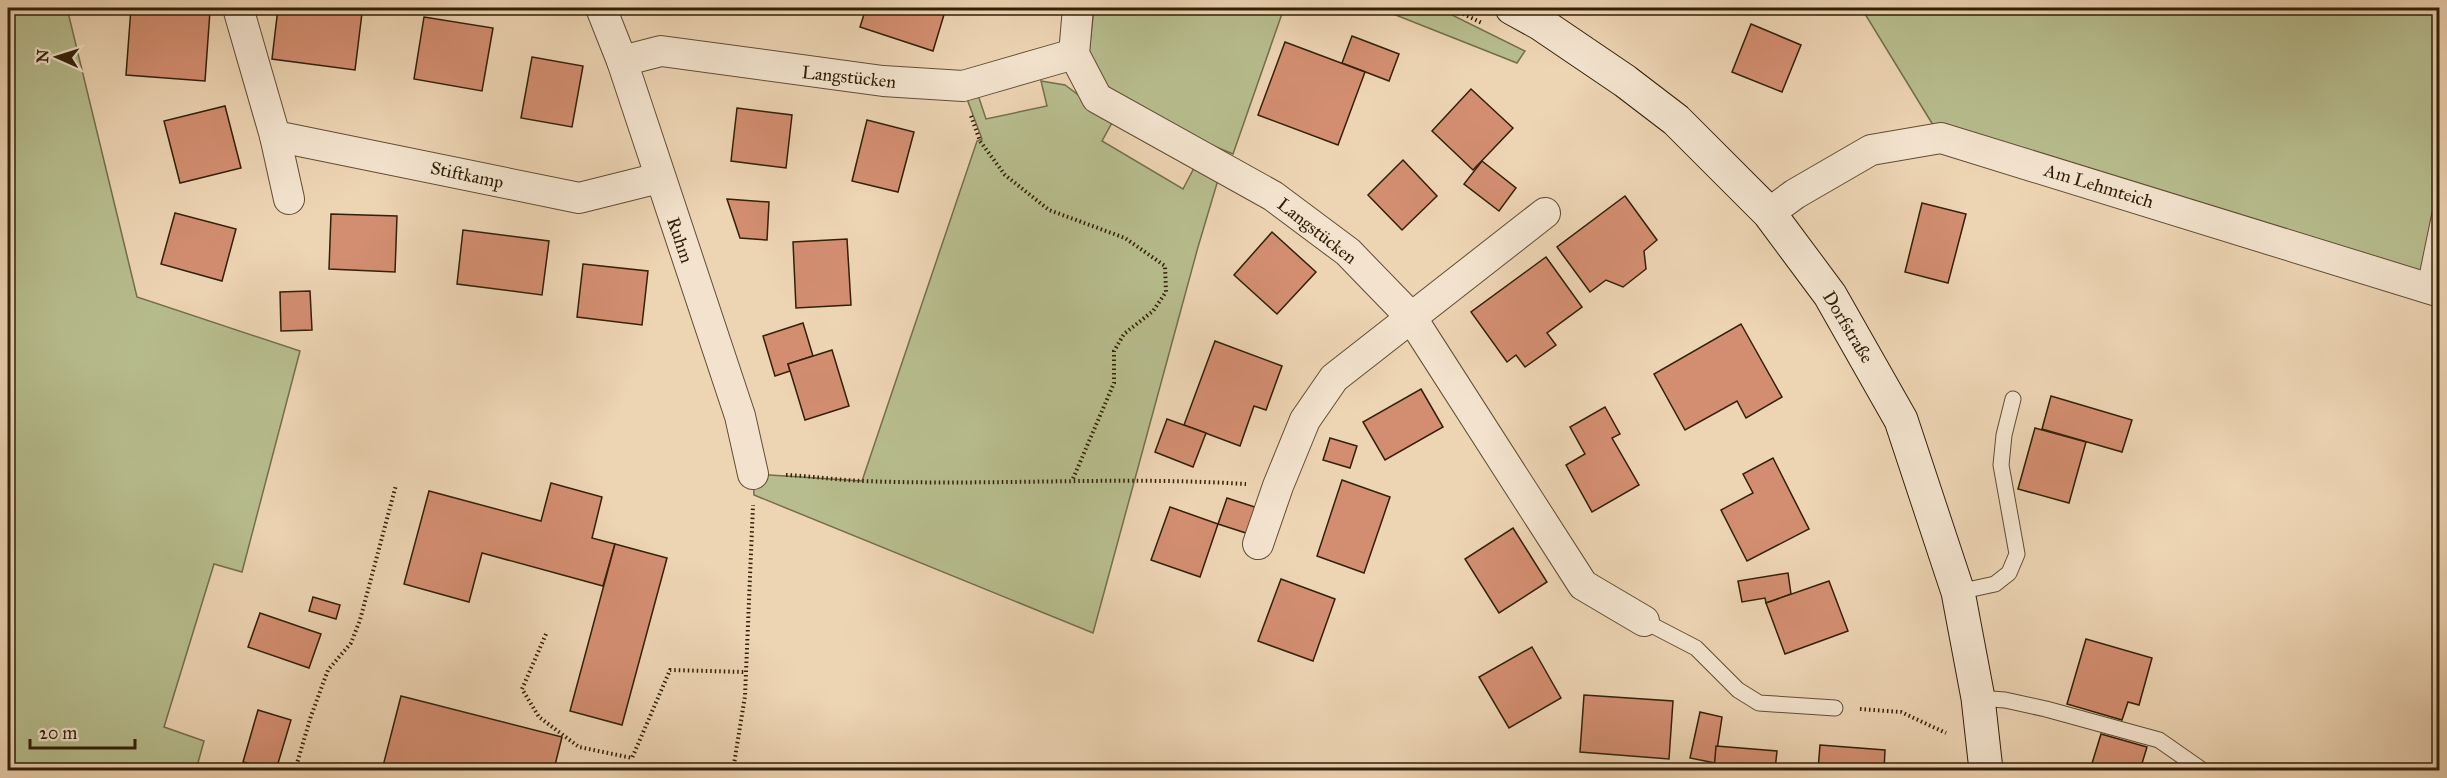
<svg xmlns="http://www.w3.org/2000/svg" width="2447" height="778" font-family="'IM FELL Great Primer',serif">
	<style>
		.green { fill: #b7bd8e; stroke: #746e4b; stroke-width: 1.5 }
		.building { fill: #d38e71; stroke: #322008; stroke-width: 1.5 }
		.lines { fill: none; stroke-linecap: round; stroke-linejoin: round }
		.lane-casing { stroke: #614d33; stroke-width: 17 }
		.street-casing { stroke: #614d33; stroke-width: 32 }
		.secondary-casing { stroke: #322008; stroke-width: 35 }
		.path { stroke: #322008; stroke-width: 4; stroke-dasharray: 1.5 3; stroke-linecap: butt }
		.lane { stroke: #f3e3ce; stroke-width: 15 }
		.street { stroke: #f3e3ce; stroke-width: 30 }
		.secondary { stroke: #f3e3ce; stroke-width: 33 }
		.labels { text-anchor: middle; dominant-baseline: central; stroke-width: 4.5; stroke-linejoin: round; paint-order: stroke }
		.street-label { font-size: 18px; fill: #322008; stroke: #f3e3ce }
	</style>
	<rect width="100%" height="100%" fill="#edd4b3"/>
	<filter id="stains"><feTurbulence type="fractalNoise" baseFrequency=".00333" numOctaves="4"/><feColorMatrix values="0 0 0 0 .2 0 0 0 0 .09 0 0 0 0 .02 0 0 0 .5 -.17"/></filter>
	<radialGradient id="worn" r=".72"><stop offset=".6" stop-color="#630" stop-opacity="0"/><stop offset="1" stop-color="#630" stop-opacity=".3"/></radialGradient>
	<g class="green">
		<path d="M 8,8 L 67,8 L 137,297 L 300,351 L 242,572 L 214,564 L 164,727 L 204,741 L 196,770 L 8,770 Z"/>
		<path d="M 1094,8 L 1284,8 L 1233,154 L 1202,141 L 1109,90 L 1089,52 Z"/>
		<path d="M 1378,8 L 1438,8 L 1525,51 L 1517,63 Z"/>
		<path d="M 1868,8 L 2439,8 L 2439,292 L 1941,138 L 1865,14 Z"/>
		<path d="M 1041,81 L 1065,85 L 1113,121 L 1102,141 L 1183,189 L 1194,168 L 1218,180 L 1198,247 L 1093,633 L 754,495 L 753,474 L 862,481 L 977,141 L 982,139 L 967,99 L 978,95 L 986,119 L 1047,106 Z"/>
	</g>
	<g class="building">
		<path d="M 131,8 L 210,11 L 205,81 L 126,75 Z"/>
		<path d="M 278,8 L 320,8 L 362,13 L 355,70 L 272,59 Z"/>
		<path d="M 866,8 L 946,8 L 933,51 L 860,27 Z"/>
		<path d="M 424,17 L 493,28 L 482,91 L 414,79 Z"/>
		<path d="M 1751,24 L 1801,45 L 1782,92 L 1732,72 Z"/>
		<path d="M 1352,36 L 1399,54 L 1389,81 L 1342,63 Z"/>
		<path d="M 1285,42 L 1365,72 L 1338,145 L 1258,115 Z"/>
		<path d="M 532,57 L 583,66 L 572,127 L 521,118 Z"/>
		<path d="M 1471,89 L 1513,128 L 1473,170 L 1432,131 Z"/>
		<path d="M 225,106 L 241,168 L 180,183 L 164,121 Z"/>
		<path d="M 737,108 L 792,115 L 786,168 L 731,161 Z"/>
		<path d="M 867,120 L 914,132 L 898,192 L 852,181 Z"/>
		<path d="M 1403,160 L 1437,196 L 1402,230 L 1368,195 Z"/>
		<path d="M 1482,161 L 1516,188 L 1499,211 L 1464,184 Z"/>
		<path d="M 1625,196 L 1657,240 L 1644,251 L 1646,269 L 1623,287 L 1606,280 L 1590,292 L 1557,247 Z"/>
		<path d="M 727,199 L 769,202 L 767,240 L 740,238 Z"/>
		<path d="M 1922,203 L 1966,214 L 1948,283 L 1905,272 Z"/>
		<path d="M 175,213 L 236,229 L 222,281 L 161,264 Z"/>
		<path d="M 331,214 L 397,216 L 395,272 L 329,269 Z"/>
		<path d="M 463,230 L 549,241 L 542,295 L 457,284 Z"/>
		<path d="M 1272,232 L 1316,272 L 1277,314 L 1234,275 Z"/>
		<path d="M 847,239 L 851,305 L 796,308 L 793,242 Z"/>
		<path d="M 1546,257 L 1582,307 L 1547,333 L 1556,345 L 1525,367 L 1516,355 L 1507,362 L 1471,312 Z"/>
		<path d="M 583,264 L 648,271 L 642,325 L 577,317 Z"/>
		<path d="M 310,291 L 312,330 L 281,331 L 280,292 Z"/>
		<path d="M 803,323 L 813,356 L 788,364 L 790,371 L 775,376 L 763,336 Z"/>
		<path d="M 1741,324 L 1782,397 L 1746,418 L 1737,401 L 1685,430 L 1654,374 Z"/>
		<path d="M 1215,341 L 1282,366 L 1266,410 L 1254,406 L 1240,446 L 1184,425 Z"/>
		<path d="M 832,350 L 849,406 L 805,420 L 788,364 Z"/>
		<path d="M 1421,389 L 1443,427 L 1385,460 L 1363,422 Z"/>
		<path d="M 2051,396 L 2132,420 L 2122,452 L 2042,429 Z"/>
		<path d="M 1605,407 L 1620,434 L 1612,438 L 1639,485 L 1592,512 L 1566,465 L 1585,454 L 1570,427 Z"/>
		<path d="M 1167,419 L 1206,433 L 1193,467 L 1155,452 Z"/>
		<path d="M 2035,428 L 2086,442 L 2069,503 L 2018,489 Z"/>
		<path d="M 1330,438 L 1357,446 L 1350,468 L 1323,460 Z"/>
		<path d="M 1773,458 L 1809,529 L 1747,561 L 1721,510 L 1753,493 L 1743,474 Z"/>
		<path d="M 1342,480 L 1390,497 L 1364,573 L 1317,556 Z"/>
		<path d="M 551,483 L 602,497 L 592,538 L 615,544 L 603,586 L 482,553 L 469,602 L 404,584 L 429,491 L 541,521 Z"/>
		<path d="M 1227,498 L 1261,509 L 1252,535 L 1218,524 Z"/>
		<path d="M 1170,507 L 1218,524 L 1200,577 L 1151,560 Z"/>
		<path d="M 1513,528 L 1547,582 L 1499,613 L 1465,559 Z"/>
		<path d="M 615,544 L 667,558 L 622,725 L 570,711 Z"/>
		<path d="M 1788,573 L 1791,594 L 1766,603 L 1765,598 L 1742,602 L 1738,581 Z"/>
		<path d="M 1281,579 L 1335,599 L 1313,661 L 1258,641 Z"/>
		<path d="M 1829,581 L 1848,631 L 1785,654 L 1766,603 Z"/>
		<path d="M 313,597 L 340,605 L 336,619 L 309,611 Z"/>
		<path d="M 260,613 L 321,634 L 309,668 L 248,647 Z"/>
		<path d="M 2086,639 L 2152,658 L 2139,705 L 2128,702 L 2122,720 L 2067,704 Z"/>
		<path d="M 1532,647 L 1561,698 L 1509,728 L 1479,677 Z"/>
		<path d="M 1584,695 L 1673,701 L 1669,759 L 1580,752 Z"/>
		<path d="M 401,696 L 562,737 L 555,765 L 577,770 L 382,770 Z"/>
		<path d="M 258,710 L 291,720 L 276,770 L 243,762 Z"/>
		<path d="M 1700,712 L 1722,717 L 1715,763 L 1690,758 Z"/>
		<path d="M 2101,734 L 2147,747 L 2140,770 L 2090,770 Z"/>
		<path d="M 1820,745 L 1885,750 L 1884,770 L 1818,770 Z"/>
		<path d="M 1716,746 L 1777,751 L 1775,770 L 1714,770 Z"/>
	</g>
	<g class="lines">
		<g class="lane-casing">
			<g id="lane">
				<path d="M 2425,286 L 2440,213"/>
				<path d="M 1958,592 L 1995,584 L 2009,573 L 2017,554 L 2001,465 L 2004,435 L 2013,399"/>
				<path d="M 1644,621 L 1696,648 L 1738,690 L 1759,703 L 1835,708"/>
				<path d="M 1978,698 L 2005,700 L 2046,709 L 2159,740 L 2202,770"/>
			</g>
		</g>
		<g class="street-casing">
			<g id="street">
				<path d="M 238,8 L 275,136 L 579,198 L 659,178"/>
				<path d="M 601,8 L 622,61 L 740,416 L 753,474"/>
				<path d="M 1078,8 L 1074,54 L 1097,98 L 1273,196 L 1348,252 L 1411,317 L 1583,585 L 1644,621"/>
				<path d="M 622,61 L 661,51 L 883,81 L 963,86 L 1074,54"/>
				<path d="M 275,136 L 289,199"/>
				<path d="M 1769,213 L 1795,194 L 1871,150 L 1941,138 L 2440,292"/>
				<path d="M 1258,544 L 1278,486 L 1305,420 L 1334,378 L 1545,213"/>
			</g>
		</g>
		<g class="secondary-casing">
			<path id="secondary" d="M 1512,8 L 1541,24 L 1625,81 L 1676,120 L 1769,213 L 1830,295 L 1901,420 L 1958,592 L 1978,698 L 1986,770"/>
		</g>
		<g class="path">
			<path d="M 1451,8 L 1482,23"/>
			<path d="M 971,116 L 980,141 L 1005,175 L 1049,210 L 1125,238 L 1165,266 L 1166,292 L 1153,311 L 1124,334 L 1114,351 L 1114,383 L 1072,481"/>
			<path d="M 786,475 C 812,476 837,480 863,481 C 991,486 1118,476 1246,484"/>
			<path d="M 546,634 L 522,689 L 539,717 L 579,747 L 632,758 L 670,670 L 746,672"/>
			<path d="M 1860,709 L 1901,712 L 1946,733"/>
			<path d="M 295,770 L 311,716 L 328,670 L 351,643 L 360,620 L 396,485"/>
			<path d="M 733,770 L 745,696 L 753,505"/>
		</g>
		<use href="#lane" class="lane"/>
		<use href="#street" class="street"/>
		<use href="#secondary" class="secondary"/>
	</g>
	<g class="labels">
		<g class="street-label">
			<text transform="translate(849 77) rotate(6)">Langstücken</text>
			<text transform="translate(467 175) rotate(12)">Stiftkamp</text>
			<text transform="translate(2099 186) rotate(17)">Am Lehmteich</text>
			<text transform="translate(1317 231) rotate(38)">Langstücken</text>
			<text transform="translate(680 240) rotate(71)">Ruhm</text>
			<text transform="translate(1848 327) rotate(59)">Dorfstraße</text>
		</g>
	</g>
	<rect width="2447" height="778" fill="none" stroke="#edd4b3" stroke-width="30"/>
	<rect x="9" y="9" width="2429" height="760" fill="none" stroke="#322008" stroke-width="3"/>
	<rect x="15" y="15" width="2417" height="748" fill="none" stroke="#322008" stroke-width="1.5"/>
	<g transform="translate(57 57) rotate(273)" stroke="#f3e3ce" stroke-width="4.5" paint-order="stroke">
	<path d="M0-4.5L10 22L0 15L-10 22Z" fill="#322008"/>
	<text y="-9" font-size="16" font-weight="bold" text-anchor="middle" fill="#322008">N</text>
	</g>
	<path d="M30 739v9h105v-9" fill="none" stroke="#322008" stroke-width="3"/>
	<text x="39" y="739" font-size="18" fill="#322008" stroke="#f3e3ce" stroke-width="4.5" paint-order="stroke">20 m</text>
	<rect width="100%" height="100%" filter="url(#stains)"/>
	<rect width="100%" height="100%" fill="url(#worn)"/>
</svg>
